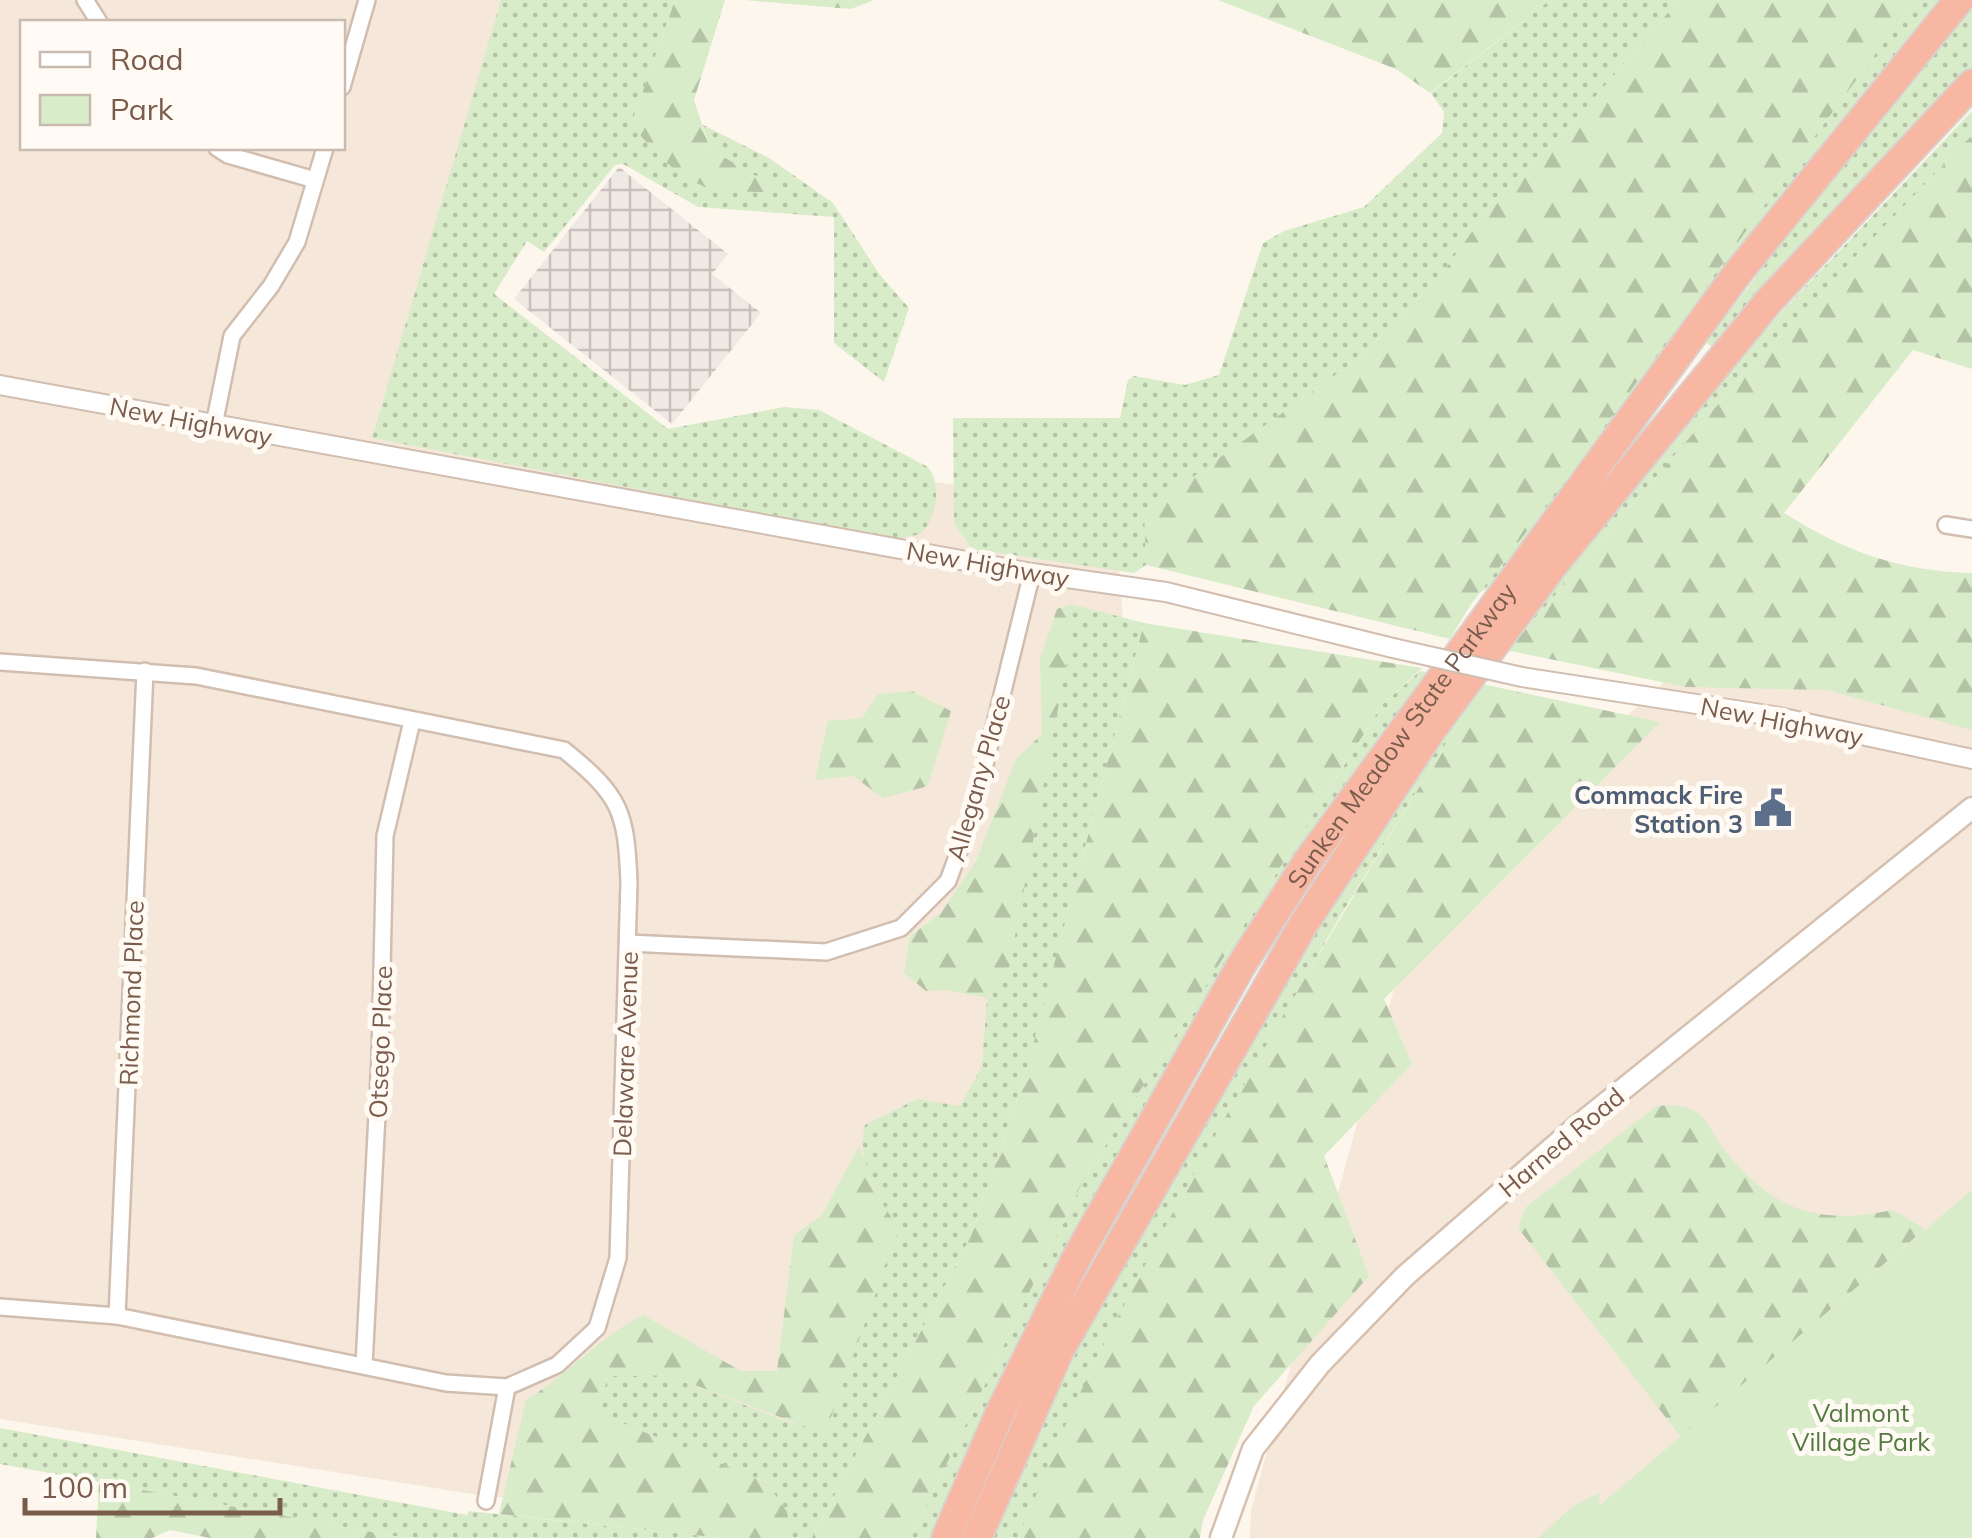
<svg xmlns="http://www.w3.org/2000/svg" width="1972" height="1538" font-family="Mulish,sans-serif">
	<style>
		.residential { fill: #f5e8da; fill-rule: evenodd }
		.industrial { fill: url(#industrial-grid) }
		.grass { fill: url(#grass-dots) }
		.forest { fill: url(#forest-firs) }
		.green { fill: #d8ecc9 }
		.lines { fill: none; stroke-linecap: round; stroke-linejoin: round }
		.minor-casing { stroke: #d1beb0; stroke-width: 20 }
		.tertiary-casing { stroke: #d1beb0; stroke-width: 22 }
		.secondary-casing { stroke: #d6c0b0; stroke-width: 25 }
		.motorway-casing { stroke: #dad1cd; stroke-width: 32 }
		.minor { stroke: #fff; stroke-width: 15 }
		.tertiary { stroke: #fff; stroke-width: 18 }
		.secondary { stroke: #fff; stroke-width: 20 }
		.motorway { stroke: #f7b7a3; stroke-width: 28 }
		.tertiary-bridge-casing { stroke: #d1beb0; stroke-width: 22; stroke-linecap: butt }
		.tertiary-bridge { stroke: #fff; stroke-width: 18 }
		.labels { text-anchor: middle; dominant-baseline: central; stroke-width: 10; stroke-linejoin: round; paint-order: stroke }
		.street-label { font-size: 25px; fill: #7a5c4d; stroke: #fffaf3 }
		.service-label { font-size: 25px; font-weight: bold; fill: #4e5e75; stroke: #fffaf3; text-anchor: end }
		.park-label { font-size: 25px; fill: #537a41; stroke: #fffaf3 }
	</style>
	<defs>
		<pattern id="industrial-grid" width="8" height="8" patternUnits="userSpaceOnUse" patternTransform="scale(2.5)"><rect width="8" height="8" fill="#efe9e4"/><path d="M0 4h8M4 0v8" fill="none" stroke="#c7c0bb"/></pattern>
		<pattern id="grass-dots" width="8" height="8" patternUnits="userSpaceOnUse" patternTransform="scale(2.5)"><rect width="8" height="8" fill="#d8ecc9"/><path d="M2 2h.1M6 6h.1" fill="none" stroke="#b4c2a5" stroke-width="1.8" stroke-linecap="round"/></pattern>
		<pattern id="forest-firs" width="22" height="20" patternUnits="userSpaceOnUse" patternTransform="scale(2.5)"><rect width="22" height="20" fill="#d8ecc9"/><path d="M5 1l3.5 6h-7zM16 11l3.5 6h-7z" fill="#b4c2a5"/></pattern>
	</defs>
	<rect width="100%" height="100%" fill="#fdf6ec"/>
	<g class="residential">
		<path d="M 0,0 L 504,0 L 420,301 L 493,420 L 1115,507 L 1124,636 L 1041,1043 L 811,1534 L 472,1494 L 0,1419 ZM 22,22 L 342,22 L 342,148 L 22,148 Z"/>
		<path d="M 1813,548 L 1972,662 L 1972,1538 L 1250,1538 L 1251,1510 L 1417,905 Z"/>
	</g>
	<path class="industrial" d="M 619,167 L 728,254 L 712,274 L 761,313 L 672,424 L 514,299 Z"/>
	<g class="grass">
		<path d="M 501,0 L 675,0 L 631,125 L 781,192 L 710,149 L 703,125 L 769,158 L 833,203 L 880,275 L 909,308 L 884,382 L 834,343 L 834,217 L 698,207 L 623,164 L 615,165 L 544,252 L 527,241 L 494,294 L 668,429 L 784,407 L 819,410 L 928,467 C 942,486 937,516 921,534 L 896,539 L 372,438 Z"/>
		<path d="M 1550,0 L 1679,0 L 1575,120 L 1495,199 L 1444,271 L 1359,358 L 1145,512 L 1146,565 L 1134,573 L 972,549 L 954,524 L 953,418 L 1120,418 L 1128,380 L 1134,376 L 1185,385 L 1219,375 L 1263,243 L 1284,231 L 1364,207 L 1442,133 L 1444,112 L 1431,93 Z"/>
		<path d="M 1916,0 L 1944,0 L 1495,584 L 1479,593 C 1628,398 1767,196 1916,0 Z"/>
		<path d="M 1968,0 L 1972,0 L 1972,71 L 1717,351 L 1706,342 Z"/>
		<path d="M 1972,111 L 1972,135 L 1748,369 L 1516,641 L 1501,649 L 1698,400 Z"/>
		<path d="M 1071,604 L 1144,623 L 1024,1079 L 971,1236 L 812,1538 L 792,1538 L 787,1512 L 766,1482 L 598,1413 L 608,1376 L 668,1375 L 793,1424 L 898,1229 C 879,1199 855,1161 865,1125 L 917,1099 L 960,1106 L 982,1066 L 987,998 L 991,995 L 1070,645 Z"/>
		<path d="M 1420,671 L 1430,673 L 1362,761 L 1256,927 L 933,1538 L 911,1538 L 1082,1183 L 1382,705 Z"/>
		<path d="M 1475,682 L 1482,684 L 1336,923 L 1184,1196 L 1093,1366 L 1018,1538 L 991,1538 L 1094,1314 L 1227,1074 Z"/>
		<path d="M 0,1428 L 467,1515 L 469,1511 L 722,1538 L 405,1538 L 0,1464 Z"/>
	</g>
	<g class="forest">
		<path d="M 675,0 L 725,0 L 694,100 L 710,149 L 784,192 C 695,192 691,191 631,125 Z"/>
		<path d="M 744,0 L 874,0 L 851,9 Z"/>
		<path d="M 1218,0 L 1550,0 L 1430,93 L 1396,69 Z"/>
		<path d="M 1679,0 L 1916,0 C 1765,199 1625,406 1471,604 L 1450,639 L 1146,565 L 1144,512 L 1359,358 L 1444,271 L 1495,199 L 1575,120 Z"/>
		<path d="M 1972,135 L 1972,369 L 1913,350 L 1784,513 C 1846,552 1899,571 1972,573 L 1972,730 L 1827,690 L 1686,687 L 1501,649 L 1516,641 L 1748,369 Z"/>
		<path d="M 1071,604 L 1070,645 L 1009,968 L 987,998 L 946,990 L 926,991 L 904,973 L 910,936 L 941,913 L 976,861 L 1016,759 L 1042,734 L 1040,659 L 1057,609 Z"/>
		<path d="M 1144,623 L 1422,668 L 1382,705 L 1082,1183 L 911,1538 L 812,1538 L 971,1236 L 1024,1079 Z"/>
		<path d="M 1482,684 L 1660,722 L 1384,999 L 1412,1064 L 1324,1156 L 1369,1276 L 1254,1406 L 1203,1520 L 1200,1538 L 1018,1538 C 1043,1480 1066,1420 1094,1364 C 1211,1131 1346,906 1482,684 Z"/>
		<path d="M 912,691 L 951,711 L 928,786 L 883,798 L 853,776 L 815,780 L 828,721 L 862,718 L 878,694 Z"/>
		<path d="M 1666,1105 C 1711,1107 1704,1126 1728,1154 C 1777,1213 1820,1225 1893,1210 L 1925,1229 L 1681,1437 L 1518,1228 L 1525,1208 L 1655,1107 Z"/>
		<path d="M 859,1146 L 880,1200 L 899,1229 L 825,1434 L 668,1375 L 608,1376 L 598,1413 L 766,1482 L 787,1512 L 792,1538 L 722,1538 L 499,1514 L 526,1400 C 568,1375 600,1336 643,1315 L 741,1371 L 777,1371 L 794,1235 L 822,1215 Z"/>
		<path d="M 99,1482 L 405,1538 L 210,1538 L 170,1530 L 152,1538 L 96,1538 Z"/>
		<path d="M 1599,1493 L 1601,1538 L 1538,1538 L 1572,1507 Z"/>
	</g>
	<path class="green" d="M 1972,1190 L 1972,1538 L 1561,1538 Z"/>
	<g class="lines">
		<g class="minor-casing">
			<g id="minor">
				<path d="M 85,0 L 99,22"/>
				<path d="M 342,87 L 367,0"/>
				<path d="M 217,148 L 228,155 L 315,180"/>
				<path d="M 214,425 L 232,336 L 271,286 L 297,242 L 325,148"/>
				<path d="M 1946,525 L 1972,529"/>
				<path d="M 0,662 L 196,676 L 564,750 C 621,796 626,811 629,882 L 618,1258 L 597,1328 L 557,1365 L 507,1387 L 446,1383 L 117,1316 L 0,1307"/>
				<path d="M 628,943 L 826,952 L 901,928 L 948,881 L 973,813 L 1032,573"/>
				<path d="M 117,1316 L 145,671"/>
				<path d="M 364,1365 L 380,1057 L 385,836 L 412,721"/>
				<path d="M 486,1501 L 507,1387"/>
			</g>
		</g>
		<g class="tertiary-casing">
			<g id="tertiary">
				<path d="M 0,385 L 1032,573 L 1166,592 L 1393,648"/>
				<path d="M 1522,677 L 1774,716 L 1972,759"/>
			</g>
		</g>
		<g class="secondary-casing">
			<path id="secondary" d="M 1221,1538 L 1253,1449 L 1320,1364 L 1405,1276 L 1575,1128 L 1972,808"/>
		</g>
		<g class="motorway-casing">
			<g id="motorway">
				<path id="s1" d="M 946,1538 L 999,1415 L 1077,1257 L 1242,964 L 1308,861 L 1737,274 L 1959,0"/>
				<path d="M 977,1538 L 1060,1349 L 1303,925 L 1432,729 L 1554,564 L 1768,302 L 1972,84"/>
			</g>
		</g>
		<use href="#minor" class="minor"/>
		<use href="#tertiary" class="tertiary"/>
		<use href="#secondary" class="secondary"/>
		<use href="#motorway" class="motorway"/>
		<g class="tertiary-bridge-casing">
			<path id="tertiary-bridge" d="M 1393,648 L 1522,677"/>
		</g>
		<use href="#tertiary-bridge" class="tertiary-bridge"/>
	</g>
	<defs>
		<g id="civic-bare" transform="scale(3)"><path d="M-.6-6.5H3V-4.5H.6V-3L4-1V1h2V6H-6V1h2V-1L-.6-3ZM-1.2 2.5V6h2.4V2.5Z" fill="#5c6f8a" stroke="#fffaf3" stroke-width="2.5" paint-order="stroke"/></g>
	</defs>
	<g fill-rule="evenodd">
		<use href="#civic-bare" x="1773" y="808"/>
	</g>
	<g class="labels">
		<g class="street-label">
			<text transform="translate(191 421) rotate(11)">New Highway</text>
			<text transform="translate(988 564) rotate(10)">New Highway</text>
			<text transform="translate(1782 721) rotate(11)">New Highway</text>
			<text stroke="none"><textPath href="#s1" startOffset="925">Sunken Meadow State Parkway</textPath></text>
			<text transform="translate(978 778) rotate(-74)">Allegany Place</text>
			<text transform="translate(131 993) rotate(-88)">Richmond Place</text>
			<text transform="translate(380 1042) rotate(-88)">Otsego Place</text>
			<text transform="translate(625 1054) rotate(-88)">Delaware Avenue</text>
			<text transform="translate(1561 1142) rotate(-40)">Harned Road</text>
		</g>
		<g class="service-label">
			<text x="1743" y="794">Commack Fire<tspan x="1743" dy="29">Station 3</tspan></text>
		</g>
		<g class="park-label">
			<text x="1861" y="1412">Valmont<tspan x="1861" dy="29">Village Park</tspan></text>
		</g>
	</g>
	<rect x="20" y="20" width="325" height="130" fill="#fffaf3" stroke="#cabbb1" stroke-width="2.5"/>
	<rect x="40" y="52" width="50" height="15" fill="#ffffff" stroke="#cabbb1" stroke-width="2.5"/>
	<text x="110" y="70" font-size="30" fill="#7a5c4d">Road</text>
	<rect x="40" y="95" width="50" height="30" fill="#d8ecc9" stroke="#cabbb1" stroke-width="2.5"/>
	<text x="110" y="120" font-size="30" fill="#7a5c4d">Park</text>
	<path d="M25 1498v15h255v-15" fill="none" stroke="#7a5c4d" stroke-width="5"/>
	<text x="40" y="1498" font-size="30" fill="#7a5c4d" stroke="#fffaf3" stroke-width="8" paint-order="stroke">100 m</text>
</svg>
